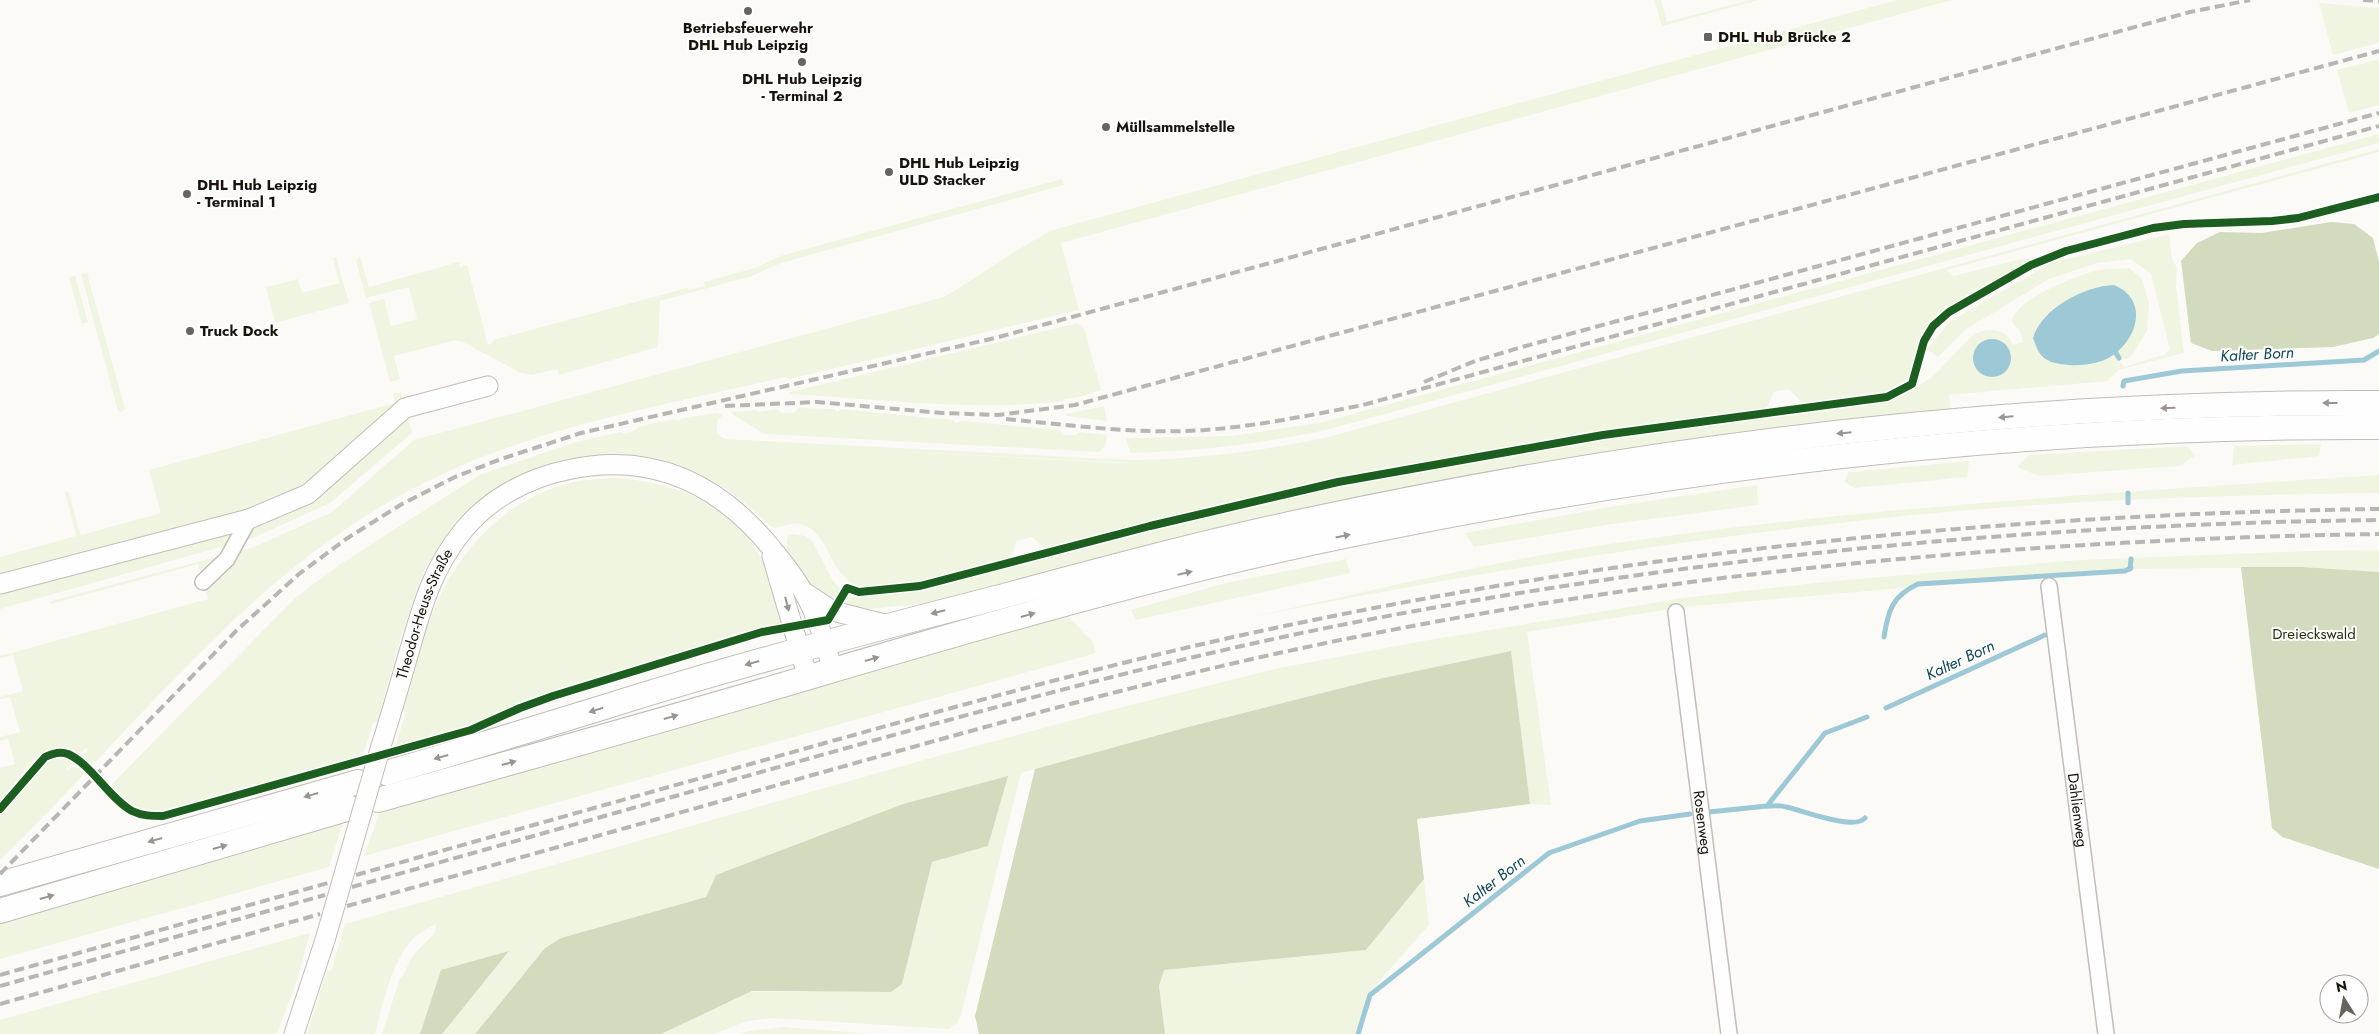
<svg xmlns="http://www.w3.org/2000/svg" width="2379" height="1034" font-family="Jost,sans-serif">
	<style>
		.green { fill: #f0f5e2; fill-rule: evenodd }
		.forest { fill: #d2dbbd }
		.water { fill: #9dc8d6 }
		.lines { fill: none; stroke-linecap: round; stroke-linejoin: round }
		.stream { stroke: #9dc8d6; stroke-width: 5 }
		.minor-casing { stroke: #c1bdb7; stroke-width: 18 }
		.tertiary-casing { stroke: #c1bdb7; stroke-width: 21 }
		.primary-casing { stroke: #c1bdb7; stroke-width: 26 }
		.minor { stroke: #fffefe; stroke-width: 15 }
		.tertiary { stroke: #fffefe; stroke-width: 19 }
		.primary { stroke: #fffefe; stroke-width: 24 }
		.rail { stroke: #b7b6b5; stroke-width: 4; stroke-dasharray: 10 5; stroke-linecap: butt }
		.tertiary-bridge-casing { stroke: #c1bdb7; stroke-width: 21; stroke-linecap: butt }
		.tertiary-bridge { stroke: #fffefe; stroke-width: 19 }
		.cycleway-casing { stroke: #fff; stroke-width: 11 }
		.cycleway { stroke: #1b5e20; stroke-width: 8 }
		.oneway { fill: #989490 }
		.poi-dot { fill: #68645c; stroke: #fff; stroke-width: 2 }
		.labels { text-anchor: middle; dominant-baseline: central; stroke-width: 4; stroke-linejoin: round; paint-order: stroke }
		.poi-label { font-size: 15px; font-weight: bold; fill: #191309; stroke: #fff; text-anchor: start }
		.street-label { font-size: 15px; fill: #191309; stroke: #fff }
		.park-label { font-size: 15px; fill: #263009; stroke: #fff }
		.water-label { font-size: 16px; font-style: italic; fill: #104757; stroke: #fff }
	</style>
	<rect width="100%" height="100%" fill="#fcfaf7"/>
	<g class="green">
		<path d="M 1654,0 L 1661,0 L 1667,22 L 1750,0 L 1759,0 L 1662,26 Z"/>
		<path d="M 1897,0 L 1952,0 L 1061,243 L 1079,310 L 790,379 L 786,377 C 670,404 541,426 434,478 C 255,563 140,725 0,860 L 0,816 L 48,761 C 59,756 63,757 72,763 L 66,770 L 67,771 L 72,767 L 80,768 L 82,765 L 82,756 L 88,750 L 86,748 L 78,756 C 46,730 19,779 0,801 L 0,768 L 15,764 L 8,739 L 0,741 L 0,737 L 20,732 L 10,697 L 0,699 L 0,697 L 23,691 L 13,655 L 0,658 L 0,656 L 208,599 L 198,564 L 51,604 L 51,601 L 254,547 L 332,512 L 414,440 L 944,297 C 981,275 1015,249 1053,230 Z"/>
		<path d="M 2319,3 L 2379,8 L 2379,43 L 2333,55 Z"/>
		<path d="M 2379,59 L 2379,105 L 2349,113 L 2337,70 Z"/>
		<path d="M 2379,134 L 2379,143 L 1326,430 C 1259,444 1201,451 1133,453 L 1130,452 L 1126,438 L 1233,436 L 1323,422 Z"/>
		<path d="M 2379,149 L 2379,152 L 1946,270 L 1954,276 L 2021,259 L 2037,258 L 1947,310 L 1935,319 L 1925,332 L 1911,375 L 1900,386 L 1886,392 L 1802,403 L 1789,389 L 1774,392 L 1767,408 C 1628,425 1490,448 1354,475 C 1250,495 1148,523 1046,549 L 1032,537 L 1017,541 L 1011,557 C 981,565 884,595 858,586 C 828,575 829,529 800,524 C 791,522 782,527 774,528 C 764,523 759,514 751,508 C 734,493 714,480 693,472 C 590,431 478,471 425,570 C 420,579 417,591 413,602 C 399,641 389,681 378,721 L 373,723 L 363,755 L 163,811 C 137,810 128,805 112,784 L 296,597 L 339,565 L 481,474 L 576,442 L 620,432 C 631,436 633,429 642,426 C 653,423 664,421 675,419 L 678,421 L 682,418 L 717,413 L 723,415 L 717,421 L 717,434 L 725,439 L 1133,460 C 1199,459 1263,451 1328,437 ZM 871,450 L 1135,463 L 1136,463 L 1114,463 Z"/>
		<path d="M 1062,179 L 1064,185 L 781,263 L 752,276 L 660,301 L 658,347 L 559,375 L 557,369 L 531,375 L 519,372 L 463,342 L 456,340 L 394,356 L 400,379 L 390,382 L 369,303 L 384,299 L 391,326 L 417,319 L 409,287 L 366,298 L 356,261 L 360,257 L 369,287 L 459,262 L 460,267 L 467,265 L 488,345 L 493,343 L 493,340 L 687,288 L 688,290 L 705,286 L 704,282 L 758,267 L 780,256 Z"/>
		<path d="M 2169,234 L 2172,259 L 2177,268 L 2176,287 L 2184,353 L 2118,370 L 2108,381 L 1949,395 L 1950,410 L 932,603 L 868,609 L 844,606 L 845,598 L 933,587 L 1217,514 L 1371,480 L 1616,437 L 1900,397 L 1931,378 L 1973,335 C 1988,326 2006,328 2013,345 L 2023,342 L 2020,331 L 2012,322 C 2014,299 2078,275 2098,270 C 2108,268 2119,269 2129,268 L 2142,279 L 2149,304 L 2147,331 L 2130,358 L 2124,359 L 2121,356 L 2118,359 L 2124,367 L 2166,354 L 2170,349 L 2151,274 L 2131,259 L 2097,263 L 2049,279 L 1965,330 L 1938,357 L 1927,349 L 1949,322 L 2051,263 Z"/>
		<path d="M 336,257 L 349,303 L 275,323 L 266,287 L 298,279 L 302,293 L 339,283 L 333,258 Z"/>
		<path d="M 87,273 L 125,409 L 121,412 L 118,411 L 81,274 Z"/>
		<path d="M 75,276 L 88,322 L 82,324 L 69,277 Z"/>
		<path d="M 1078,323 L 1084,328 L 1101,390 L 1080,397 L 1063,399 L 1063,401 C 972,412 881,399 790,394 L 790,392 Z"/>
		<path d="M 401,392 L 412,433 L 330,503 L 253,538 L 0,609 L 0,557 L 76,536 L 65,492 L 68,491 L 81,535 L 161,513 L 149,470 L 395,403 L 393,394 Z"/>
		<path d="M 1104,406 L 1107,421 L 1066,416 L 1066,414 Z"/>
		<path d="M 798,408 L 834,409 L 837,412 L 841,409 L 953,420 L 956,423 L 962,421 L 1059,430 L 1064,435 L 1075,435 L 1080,432 L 1102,434 L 1107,436 L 1105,446 L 1101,451 L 1097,452 L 765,434 L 733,415 L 731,412 L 756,410 L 758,412 L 776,409 L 782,413 L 793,413 Z"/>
		<path d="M 2321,444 L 2319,456 L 2232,465 L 2234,446 Z"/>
		<path d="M 2188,446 L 2195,456 L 2179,466 L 2039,476 L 2017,467 L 2029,455 Z"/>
		<path d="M 1969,461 L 1967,477 L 1855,488 L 1844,482 L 1849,472 Z"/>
		<path d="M 2379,475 L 2379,493 C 2224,495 2068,500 1913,515 C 1687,538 1464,574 1242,619 C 1362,593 1482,563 1603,545 C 1860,507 2120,492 2379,475 Z"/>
		<path d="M 618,478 C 713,487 765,527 782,623 L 558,689 L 467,726 L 395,747 L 406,712 L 403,710 C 414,672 423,631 441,594 C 465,544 508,502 562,485 C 580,479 599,479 618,478 Z"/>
		<path d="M 1757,485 L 1758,505 L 1606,525 L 1474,547 L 1465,533 L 1615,506 Z"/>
		<path d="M 793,534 L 805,536 L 812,541 L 832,579 L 841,590 L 834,602 C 827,597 818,593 811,587 C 799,576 782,552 788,536 Z"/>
		<path d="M 2379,550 L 2379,572 L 2302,567 L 2124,569 L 1683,607 L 1527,632 L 1551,805 L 1530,804 L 1511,651 L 1374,680 L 1188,727 L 1021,773 L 961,1015 L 956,1025 L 948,1029 L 772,1018 L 747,1021 L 715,1034 L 661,1034 L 750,992 L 891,992 L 902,984 L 932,862 L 988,846 L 1007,777 L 903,804 L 716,875 L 706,897 L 561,938 L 545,948 L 475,1034 L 442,1034 L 509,951 L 441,970 L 420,1034 L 382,1034 L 400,978 L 402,977 L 413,955 L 434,934 L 436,924 C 430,928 421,931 416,936 C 392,958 383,1004 375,1034 L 307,1034 L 327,971 L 331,971 L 345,924 L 938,756 L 1118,708 L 1279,668 L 1423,641 L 1683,598 L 1824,582 L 2079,560 L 2309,551 Z"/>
		<path d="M 1346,559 L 1350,573 L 1136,620 L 1131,610 L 1226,583 Z"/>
		<path d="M 1066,614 L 1092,641 L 1096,653 L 364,856 L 381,808 Z"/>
		<path d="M 344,819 L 329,867 L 0,959 L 0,922 Z"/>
		<path d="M 1424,879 L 1429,925 L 1368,994 L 1355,1034 L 1165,1034 L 1159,986 L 1164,970 L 1366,950 Z"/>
		<path d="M 310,933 L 297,981 L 277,1034 L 0,1034 L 0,1020 Z"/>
		<path d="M 783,1027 L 874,1034 L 740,1034 L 748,1031 Z"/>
	</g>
	<g class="forest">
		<path d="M 2331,222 L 2354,224 L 2373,238 L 2379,262 L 2379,334 L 2373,338 L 2333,347 L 2212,351 L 2191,343 L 2181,261 L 2197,243 L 2220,232 L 2262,233 Z"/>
		<path d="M 2241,567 L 2302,567 L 2379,572 L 2379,869 L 2282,837 L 2272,828 Z"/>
		<path d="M 1511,651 L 1530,804 L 1417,819 L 1424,879 L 1366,950 L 1164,970 L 1159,986 L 1165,1034 L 979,1034 L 975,1016 L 1035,769 L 1188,727 L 1374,680 Z"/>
		<path d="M 1008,776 L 988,846 L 932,862 L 902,984 L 891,992 L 752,991 L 661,1034 L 475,1034 L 545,948 L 561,938 L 706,897 L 716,875 L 903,804 Z"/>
		<path d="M 509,951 L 442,1034 L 420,1034 L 441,970 Z"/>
	</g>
	<g class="water">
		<path d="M 2114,285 C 2146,298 2140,333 2117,352 C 2105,363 2085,366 2069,365 C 2059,364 2048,363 2041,355 C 2037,350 2035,343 2033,338 C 2042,308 2085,286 2114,285 Z"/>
		<circle cx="1992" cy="358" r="19"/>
	</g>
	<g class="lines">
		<g class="stream">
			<path d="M 2116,353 L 2119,358"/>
			<path d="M 2123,386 L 2124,381 L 2182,371 L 2364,360 L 2379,351"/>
			<path d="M 2128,493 L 2128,503"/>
			<path d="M 2130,569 L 2131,559"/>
			<path d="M 1884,637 C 1888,611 1892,596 1918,584 L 2125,571 L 2131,568"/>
			<path d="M 1886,708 L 2045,635"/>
			<path d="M 1767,806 C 1773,806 1780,805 1786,807 C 1802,810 1854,831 1865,818"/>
			<path d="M 1709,812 L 1767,806 L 1825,733 L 1867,717"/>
			<path d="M 1358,1034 L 1370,995 L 1549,853 L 1640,821 L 1690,814"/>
		</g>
		<g class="minor-casing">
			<g id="minor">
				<path d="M 203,582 L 227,559 L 249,519"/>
				<path id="s1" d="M 2049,586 L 2106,1034"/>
				<path id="s2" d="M 1676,612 L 1729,1034"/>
			</g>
		</g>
		<g class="tertiary-casing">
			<g id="tertiary">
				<path d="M 772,556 L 808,678"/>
				<path d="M 0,584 L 249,519 L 308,494 L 405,408 L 488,386"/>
				<path d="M 804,592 L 833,611 L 888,625"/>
				<path id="s3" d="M 381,746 C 391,715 400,683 409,652 C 422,607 432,569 462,532 C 488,499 528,478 567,470 C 653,451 720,484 773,550 C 789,569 804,589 814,613 C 822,631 827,651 833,670"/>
				<path d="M 294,1034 L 325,940"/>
			</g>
		</g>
		<g class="primary-casing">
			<g id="primary">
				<path d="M 386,773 C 462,751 536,728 611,705 C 738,665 867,631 996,598 C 1101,570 1207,541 1313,519 C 1663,444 2022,401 2379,403"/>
				<path d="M 378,800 C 523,759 668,719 813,676 C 990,624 1168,572 1349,535 C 1687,465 2034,425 2379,427"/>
				<path d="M 0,884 L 358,782"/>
				<path d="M 0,911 L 350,808"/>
			</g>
		</g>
		<use href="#minor" class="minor"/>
		<use href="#tertiary" class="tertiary"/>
		<use href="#primary" class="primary"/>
		<g class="rail">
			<path d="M 2363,0 L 2379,1"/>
			<path d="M 1424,382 L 1475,361 L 1522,347 L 2379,113"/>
			<path d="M 725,406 L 817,402 L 942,413 L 998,415 L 1075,405 L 2379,51"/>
			<path d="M 1006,419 C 1072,425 1139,435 1205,430 C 1258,426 1311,415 1363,405 L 2379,126"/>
			<path d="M 0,874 L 236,631 L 299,574 L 346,539 L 402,504 L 455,477 L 501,459 L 581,433 L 995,338 L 2190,12 L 2250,0"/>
			<path d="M 356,875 C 512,831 669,787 825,743 C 965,704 1105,665 1247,634 C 1619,553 1998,514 2379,509"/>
			<path d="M 352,887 C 516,841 679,795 843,749 C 1006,704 1170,659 1336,626 C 1680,558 2029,524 2379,520"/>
			<path d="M 347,906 C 501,863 655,820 809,776 C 956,735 1103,693 1252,659 C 1622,576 2001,540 2379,534"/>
			<path d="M 0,975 L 328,883"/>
			<path d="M 0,986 L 325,895"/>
			<path d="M 0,1004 L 320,914"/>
		</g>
		<g class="tertiary-bridge-casing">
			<path id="tertiary-bridge" d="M 325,940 L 381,746"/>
		</g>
		<use href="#tertiary-bridge" class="tertiary-bridge"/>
		<g class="cycleway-casing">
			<path id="cycleway" d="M 0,809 L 45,757 C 53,753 60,751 68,754 C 91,764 109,798 132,811 C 142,816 152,816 163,816 L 471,730 L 520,708 L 553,696 L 762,632 L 828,620 L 847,588 L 859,592 L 920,586 L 1150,526 L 1338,482 L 1603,435 L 1887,397 L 1912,384 L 1924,341 L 1933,326 L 1949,312 L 2031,265 L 2066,251 L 2153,228 L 2184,224 L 2272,221 L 2298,218 L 2379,197"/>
		</g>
		<use href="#cycleway" class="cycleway"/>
	</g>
	<defs><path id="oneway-solid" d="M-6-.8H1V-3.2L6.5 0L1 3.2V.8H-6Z" transform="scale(1.25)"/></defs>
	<g class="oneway">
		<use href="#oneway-solid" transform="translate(2330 403) rotate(-180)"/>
		<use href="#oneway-solid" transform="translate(2168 408) rotate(178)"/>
		<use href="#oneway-solid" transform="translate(2006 417) rotate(175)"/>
		<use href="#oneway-solid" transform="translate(1844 433) rotate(174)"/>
		<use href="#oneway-solid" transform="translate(1343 536) rotate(-12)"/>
		<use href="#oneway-solid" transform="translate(1185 573) rotate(-13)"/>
		<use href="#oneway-solid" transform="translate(787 604) rotate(76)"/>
		<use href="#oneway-solid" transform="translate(938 612) rotate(166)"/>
		<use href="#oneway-solid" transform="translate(1028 615) rotate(-16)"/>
		<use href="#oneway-solid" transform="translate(872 659) rotate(-16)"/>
		<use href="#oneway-solid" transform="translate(752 663) rotate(164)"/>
		<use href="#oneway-solid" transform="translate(596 710) rotate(162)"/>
		<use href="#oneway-solid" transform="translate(671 717) rotate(-16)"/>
		<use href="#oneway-solid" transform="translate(441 757) rotate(164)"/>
		<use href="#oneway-solid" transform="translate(509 763) rotate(-16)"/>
		<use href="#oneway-solid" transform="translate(311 795) rotate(164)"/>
		<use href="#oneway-solid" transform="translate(155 840) rotate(164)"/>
		<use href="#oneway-solid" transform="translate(220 847) rotate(-16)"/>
		<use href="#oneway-solid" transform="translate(47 897) rotate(-16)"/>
	</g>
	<g class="poi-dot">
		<circle cx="748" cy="11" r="5"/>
		<rect x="1703" y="32" width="10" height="10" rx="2.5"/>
		<circle cx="802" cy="62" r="5"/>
		<circle cx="1106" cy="127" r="5"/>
		<circle cx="889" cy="172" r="5"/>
		<circle cx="187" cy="194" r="5"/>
		<circle cx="190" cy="331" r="5"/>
	</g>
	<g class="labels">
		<g class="poi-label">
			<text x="748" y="28" text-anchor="middle">Betriebsfeuerwehr<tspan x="748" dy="17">DHL Hub Leipzig</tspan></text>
			<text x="1718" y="37">DHL Hub Brücke 2</text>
			<text x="802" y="79" text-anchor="middle">DHL Hub Leipzig<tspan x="802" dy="17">- Terminal 2</tspan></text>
			<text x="1116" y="127">Müllsammelstelle</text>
			<text x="899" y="163">DHL Hub Leipzig<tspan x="899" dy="17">ULD Stacker</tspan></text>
			<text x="197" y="185">DHL Hub Leipzig<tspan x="197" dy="17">- Terminal 1</tspan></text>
			<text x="200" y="331">Truck Dock</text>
		</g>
		<g class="street-label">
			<text stroke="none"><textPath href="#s3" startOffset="139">Theodor-Heuss-Straße</textPath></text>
			<text stroke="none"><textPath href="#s1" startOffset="226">Dahlienweg</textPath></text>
			<text stroke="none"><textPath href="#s2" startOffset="212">Rosenweg</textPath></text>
		</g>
		<g class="park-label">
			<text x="2314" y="634">Dreieckswald</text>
		</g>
		<g class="water-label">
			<text transform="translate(2257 354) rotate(-3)">Kalter Born</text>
			<text transform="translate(1960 660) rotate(-25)">Kalter Born</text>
			<text transform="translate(1494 881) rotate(-38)">Kalter Born</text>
		</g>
	</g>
	<g transform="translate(2344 999) rotate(349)"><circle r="24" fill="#ffffff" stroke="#a3a19d"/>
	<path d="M0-4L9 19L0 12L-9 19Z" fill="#68645c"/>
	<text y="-8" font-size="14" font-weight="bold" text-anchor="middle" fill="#191309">N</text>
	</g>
</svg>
